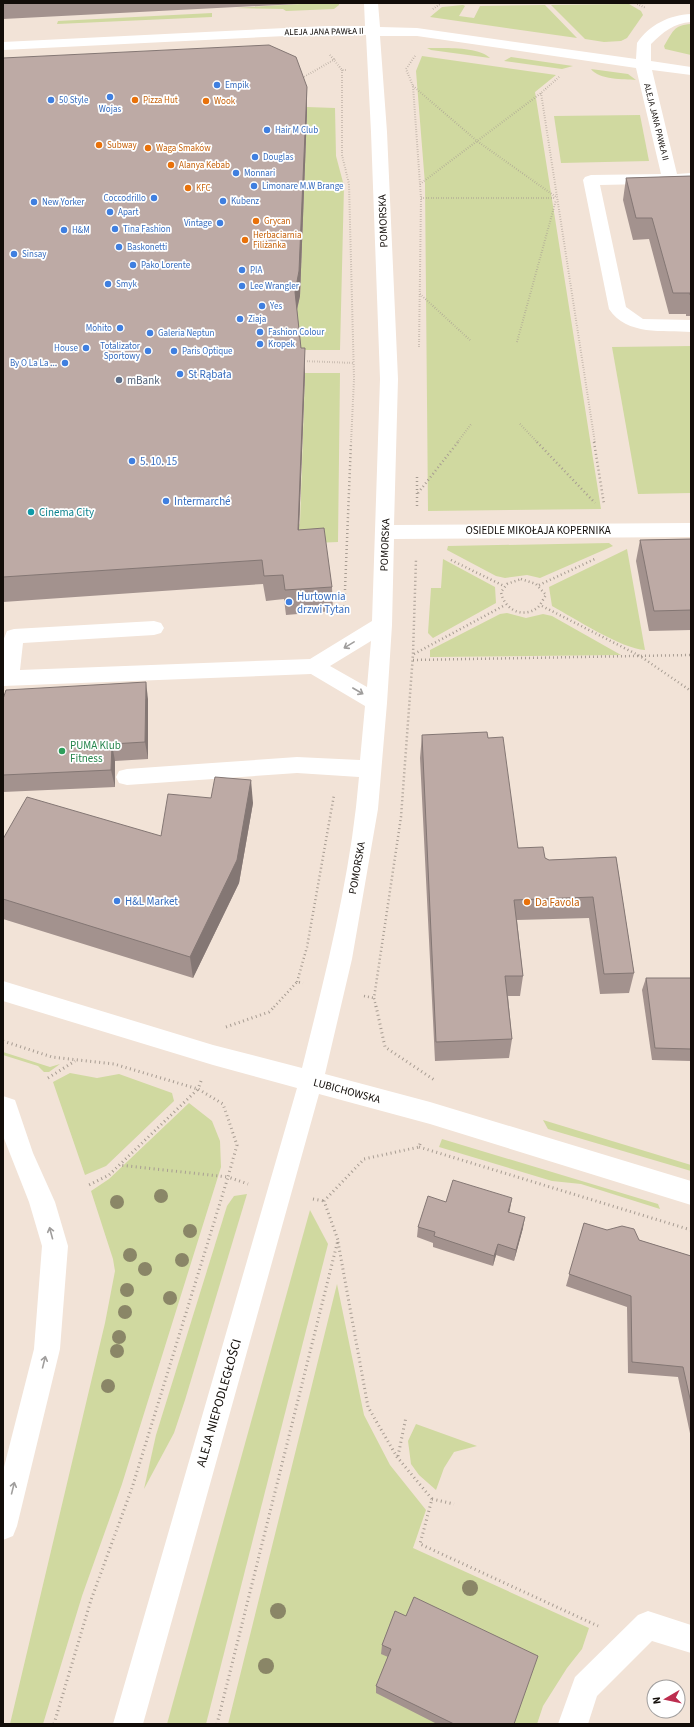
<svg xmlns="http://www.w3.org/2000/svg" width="694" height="1727" font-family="'Source Sans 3',sans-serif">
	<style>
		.green { fill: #d0d9a0 }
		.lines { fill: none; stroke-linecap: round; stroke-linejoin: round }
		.path-far2 { stroke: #a79c92; stroke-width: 2; stroke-dasharray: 0.5 2; stroke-linecap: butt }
		.path-far1 { stroke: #a79c92; stroke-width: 2.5; stroke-dasharray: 1 3; stroke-linecap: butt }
		.path { stroke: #a79c92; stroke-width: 3; stroke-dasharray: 1 3.5; stroke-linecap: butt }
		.minor { fill: #fff; fill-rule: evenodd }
		.tree { fill: #8a8667 }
		.wall { fill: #a3928e }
		.shaded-wall { fill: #847774 }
		.building { fill: #bdaaa5; stroke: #847774 }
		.oneway { stroke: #a09e9d }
		.shop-dot { fill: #3f7fe0; stroke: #fff; stroke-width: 1.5 }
		.food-dot { fill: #e8710a; stroke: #fff; stroke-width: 1.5 }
		.service-dot { fill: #5c6f8a; stroke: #fff; stroke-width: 1.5 }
		.culture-dot { fill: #0f9aa8; stroke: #fff; stroke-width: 1.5 }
		.leisure-dot { fill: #2e9e5b; stroke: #fff; stroke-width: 1.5 }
		.labels { text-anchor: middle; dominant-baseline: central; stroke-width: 3.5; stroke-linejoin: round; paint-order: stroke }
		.far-street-label { font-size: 9px; fill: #120d09; stroke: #fff }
		.far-shop-label { font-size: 9px; fill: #366cbe; stroke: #fff; text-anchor: start }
		.far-food-label { font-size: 9px; fill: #c56008; stroke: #fff; text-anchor: start }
		.street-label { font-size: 11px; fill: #120d09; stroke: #fff }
		.shop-label { font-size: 11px; fill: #366cbe; stroke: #fff; text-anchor: start }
		.service-label { font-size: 11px; fill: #4e5e75; stroke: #fff; text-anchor: start }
		.culture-label { font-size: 11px; fill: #0d838f; stroke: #fff; text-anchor: start }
		.leisure-label { font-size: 11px; fill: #27864d; stroke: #fff; text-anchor: start }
		.food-label { font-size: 11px; fill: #c56008; stroke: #fff; text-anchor: start }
		.near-street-label { font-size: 13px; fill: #120d09; stroke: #fff }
	</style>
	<rect width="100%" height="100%" fill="#f2e3d7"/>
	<g class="green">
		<path d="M 317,3 L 339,3 L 339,5 L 334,9 L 286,11 L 283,9 L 235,8 Z"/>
		<path d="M 629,4 L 641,11 L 643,15 L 627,38 L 621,41 L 604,42 L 585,39 L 551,5 Z"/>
		<path d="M 463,5 L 465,6 L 459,16 L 474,18 L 480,6 L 545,5 L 577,38 L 430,17 L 442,7 Z"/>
		<path d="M 212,13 L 212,17 L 57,24 L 58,21 Z"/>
		<path d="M 691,24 L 691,55 L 665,49 L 664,46 C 673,32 673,25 691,24 Z"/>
		<path d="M 427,48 C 443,48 478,46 490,58 L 431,50 Z"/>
		<path d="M 422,56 L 556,75 L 535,92 L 601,509 L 428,511 L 425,184 L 416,71 Z"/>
		<path d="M 511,57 L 573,66 L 562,69 L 504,61 Z"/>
		<path d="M 591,69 L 628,74 L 636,80 C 624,79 599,80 591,69 Z"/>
		<path d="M 307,107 L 335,108 L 336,156 L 344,186 L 340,350 L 299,350 L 295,317 L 300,296 Z"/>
		<path d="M 640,115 L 649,161 L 561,163 L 554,116 Z"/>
		<path d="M 691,346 L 691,493 L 638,494 L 612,347 Z"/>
		<path d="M 305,373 L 340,373 L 338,542 L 290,544 L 300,523 Z"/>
		<path d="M 609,543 L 613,546 L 540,578 L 527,575 L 505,578 L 496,576 L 447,550 L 448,546 Z"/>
		<path d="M 627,549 L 645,650 C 622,649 574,618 552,606 L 549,587 Z"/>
		<path d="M 443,559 L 495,587 L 496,603 L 433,638 L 428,633 L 431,588 L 441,588 Z"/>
		<path d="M 507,613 L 526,618 L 543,614 L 552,616 L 621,655 L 430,657 L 430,650 L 500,614 Z"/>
		<path d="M 3,1052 L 50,1067 L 60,1064 L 49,1072 L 44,1072 L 38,1066 L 3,1055 Z"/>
		<path d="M 70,1073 L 97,1078 L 119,1074 L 172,1093 L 174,1101 L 106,1166 L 85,1175 L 53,1082 Z"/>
		<path d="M 189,1103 L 212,1121 L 220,1141 L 221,1167 L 122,1484 L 82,1596 L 43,1724 L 10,1724 L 105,1323 L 115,1271 L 113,1259 L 91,1191 L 109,1179 Z"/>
		<path d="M 543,1120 L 691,1165 L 691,1171 L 548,1129 Z"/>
		<path d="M 442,1139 L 658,1204 L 660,1209 L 581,1184 L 552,1181 L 439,1147 Z"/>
		<path d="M 247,1194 L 185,1400 L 174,1433 L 144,1489 L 156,1435 L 227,1206 L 234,1196 Z"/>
		<path d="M 310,1210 L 328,1244 L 206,1724 L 167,1724 Z"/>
		<path d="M 337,1284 L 364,1415 L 390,1465 L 426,1510 L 413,1548 L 589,1628 L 582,1649 L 567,1668 L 543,1706 L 537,1724 L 228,1724 Z"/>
		<path d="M 416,1424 L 477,1446 L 454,1452 L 444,1468 L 436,1490 L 419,1475 L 411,1464 L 408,1441 Z"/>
	</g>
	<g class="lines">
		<g class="path-far2">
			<path d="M 635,3 L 646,8"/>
			<path d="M 433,9 L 440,4"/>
			<path d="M 330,55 L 342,70 L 347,70"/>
			<path d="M 415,56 L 406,69 L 413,86 L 421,198 L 419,348"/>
			<path d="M 342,70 L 342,155 L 349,184 L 354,379 L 351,443"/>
			<path d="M 302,78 L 335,59"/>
			<path d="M 413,86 L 477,141 L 556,197"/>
			<path d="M 541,93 L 595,443"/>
			<path d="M 420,184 L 541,93 L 559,77"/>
			<path d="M 421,198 L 556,198"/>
			<path d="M 420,294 L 471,341"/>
			<path d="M 517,342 L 556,200"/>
			<path d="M 302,361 L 354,363"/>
			<path d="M 520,424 L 538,443"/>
			<path d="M 457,443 L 472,423"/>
		</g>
		<g class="path-far1">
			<path d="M 537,442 L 595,503"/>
			<path d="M 594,442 L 604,504"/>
			<path d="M 417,477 L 417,506"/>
			<path d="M 418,493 L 458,442"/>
			<path d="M 451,560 L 504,586"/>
			<path d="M 521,579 L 536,584 L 546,595 C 543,599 541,605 537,608 C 522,619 504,609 501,592 L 507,584 Z"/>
			<path d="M 539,585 L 597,558"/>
			<path d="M 542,606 L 640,656 L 691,691"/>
			<path d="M 344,614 L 351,442"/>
			<path d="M 414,654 L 505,605"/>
			<path d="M 413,660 L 691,655"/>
			<path d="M 297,982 L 307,947 L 334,795"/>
			<path d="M 364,996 L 374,998"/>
			<path d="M 274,1007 L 297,982 L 303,983"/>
			<path d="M 376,1007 L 374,998 L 401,817 L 413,654 L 416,559"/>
		</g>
		<g class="path">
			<path d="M 376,1006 L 385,1047 L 436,1081"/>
			<path d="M 226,1027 L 269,1012 L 275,1006"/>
			<path d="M 3,1041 L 52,1057 L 114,1064 L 198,1089 L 109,1175 L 87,1186"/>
			<path d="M 48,1078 L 75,1061"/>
			<path d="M 201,1081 L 198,1089 L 223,1104 L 237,1145 L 228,1177 L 248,1184"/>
			<path d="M 419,1147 L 691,1230"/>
			<path d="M 313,1199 L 324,1201"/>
			<path d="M 338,1242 L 368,1407 L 397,1457 L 432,1499 L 420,1544 L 598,1626"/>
			<path d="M 398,1456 L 406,1417"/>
			<path d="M 432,1499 L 454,1504"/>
			<path d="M 54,1724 L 91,1600 L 132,1488 L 228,1177 L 119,1165"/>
			<path d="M 217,1724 L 338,1240 L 324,1201 L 364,1159 L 419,1147 L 421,1141"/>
		</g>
		<g class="minor">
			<path d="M 364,3 L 378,3 L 380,27 L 417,28 L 636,59 L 637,43 C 649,25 669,15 691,14 L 691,22 C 674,23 663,32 651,44 L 651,61 L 691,67 L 691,75 L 652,70 L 677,174 L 691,173 L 691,183 L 600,185 L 626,307 L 643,319 L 691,320 L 691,332 C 663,330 627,336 609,309 L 583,180 L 585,177 L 591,175 L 661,174 L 636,68 L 417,36 L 380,36 L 387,132 L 398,379 L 394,525 L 691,523 L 691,537 L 394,539 L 392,625 L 387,703 L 378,809 L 352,959 L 325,1074 L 430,1102 L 691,1181 L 691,1205 L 430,1124 L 319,1094 L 143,1724 L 113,1724 L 297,1088 L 213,1065 L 3,1001 L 3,981 L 213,1045 L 302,1068 C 326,972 351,875 359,777 L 297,773 L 127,785 L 119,783 L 116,777 L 119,771 L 127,769 L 297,757 L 360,760 L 365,706 L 311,674 L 3,686 L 3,641 L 7,631 L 14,629 L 154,621 L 161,623 L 164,628 L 161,633 L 154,635 L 23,643 L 20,670 L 310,659 L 372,621 L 380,379 L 371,132 L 366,35 L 327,34 L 3,50 L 3,42 L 327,26 L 365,26 ZM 371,641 L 367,687 L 330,666 Z"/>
			<path d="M 3,1096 L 15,1100 L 33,1153 L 55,1202 L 68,1246 L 60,1349 L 17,1526 L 13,1536 L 3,1540 L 3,1471 L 34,1349 L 42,1246 L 29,1202 L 3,1136 Z"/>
			<path d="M 648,1611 L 691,1625 L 691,1653 L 652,1641 L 597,1696 L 588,1724 L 558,1724 L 575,1677 L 638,1615 Z"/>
		</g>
	</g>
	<g class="tree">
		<circle cx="161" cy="1196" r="7"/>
		<circle cx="117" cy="1202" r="7"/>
		<circle cx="190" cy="1231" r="7"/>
		<circle cx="130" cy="1255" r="7"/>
		<circle cx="182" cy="1260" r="7"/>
		<circle cx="145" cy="1269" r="7"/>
		<circle cx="127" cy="1290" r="7"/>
		<circle cx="170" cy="1298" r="7"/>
		<circle cx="125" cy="1312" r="7"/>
		<circle cx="119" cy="1337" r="7"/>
		<circle cx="117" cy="1351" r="7"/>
		<circle cx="108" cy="1386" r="7"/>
		<circle cx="470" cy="1588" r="8"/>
		<circle cx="278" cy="1611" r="8"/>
		<circle cx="266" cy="1666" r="8"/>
	</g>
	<g class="wall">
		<path d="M 3,3 L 317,3 L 3,19 Z"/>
		<path d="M 3,58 L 307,87 L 307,112 L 300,296 L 297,310 L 301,348 L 305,373 L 299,530 L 332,587 L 333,611 L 286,615 L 284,599 L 266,601 L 263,584 L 3,602 Z"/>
		<path d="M 691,176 L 691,316 L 686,316 L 686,314 L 669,314 L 649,239 L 633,240 L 623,200 L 626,178 Z"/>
		<path d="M 691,539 L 691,630 L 649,631 L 636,561 L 640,540 Z"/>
		<path d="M 3,699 L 148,699 L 148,759 L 115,761 L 115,787 L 3,792 Z"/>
		<path d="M 422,735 L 488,738 L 518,848 L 545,858 L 549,860 L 616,857 L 634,973 L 629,993 L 600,994 L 589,918 L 517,920 L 523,976 L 520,996 L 508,996 L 512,1039 L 509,1058 L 435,1061 L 420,758 Z"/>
		<path d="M 253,803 L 239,883 L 193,978 L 3,919 L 3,839 L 161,836 Z"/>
		<path d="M 646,978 L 691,978 L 691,1061 L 652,1060 L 642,990 Z"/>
		<path d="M 446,1202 L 510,1209 L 509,1212 L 523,1228 L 514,1261 L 496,1255 L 493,1266 L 433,1247 L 433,1243 L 417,1237 L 418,1227 Z"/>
		<path d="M 584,1223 L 691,1256 L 691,1438 L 678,1377 L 628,1373 L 627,1307 L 566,1286 Z"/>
		<path d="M 395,1611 L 514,1724 L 437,1724 L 376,1693 L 376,1686 L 388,1657 L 381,1654 L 382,1645 Z"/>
	</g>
	<g class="shaded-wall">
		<path d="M 307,87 L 307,112 L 300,296 L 295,317 L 295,292 Z"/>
		<path d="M 305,348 L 305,373 L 298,554 L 298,530 Z"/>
		<path d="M 146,682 L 148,699 L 148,759 L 145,742 Z"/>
		<path d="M 112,744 L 115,761 L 115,787 L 111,770 Z"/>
		<path d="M 251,780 L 253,803 L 239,883 L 193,978 L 190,957 Z"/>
		<path d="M 512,1198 L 510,1209 L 506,1223 L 508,1212 Z"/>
		<path d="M 525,1217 L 523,1228 L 514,1261 L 516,1250 Z"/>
		<path d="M 498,1244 L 496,1255 L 493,1266 L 494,1256 Z"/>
	</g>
	<g class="building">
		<path d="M 269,45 L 296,57 L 307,87 L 299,271 L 295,292 L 301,348 L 305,348 L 298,530 L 324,528 L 332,587 L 285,590 L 283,575 L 264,576 L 262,560 L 3,577 L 3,58 Z"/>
		<path d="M 691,176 L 691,295 L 690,295 L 690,293 L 673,293 L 652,218 L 636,218 L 626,178 Z"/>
		<path d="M 691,539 L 691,610 L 654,611 L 640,540 Z"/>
		<path d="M 146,682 L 145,742 L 112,744 L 111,770 L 3,775 L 3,699 L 6,690 Z"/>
		<path d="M 487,732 L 488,738 L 503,737 L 518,848 L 543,847 L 545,858 L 549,860 L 616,857 L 634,973 L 604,974 L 593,897 L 514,900 L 523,976 L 505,976 L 512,1039 L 436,1042 L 422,735 Z"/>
		<path d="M 215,777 L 251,780 L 237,860 L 190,957 L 3,899 L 3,839 L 27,797 L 161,836 L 168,794 L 211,798 Z"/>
		<path d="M 646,978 L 691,978 L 691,1049 L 655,1048 Z"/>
		<path d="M 453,1180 L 512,1198 L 508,1212 L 525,1217 L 516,1250 L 498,1244 L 494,1256 L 434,1236 L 435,1232 L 418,1227 L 428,1196 L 446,1202 Z"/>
		<path d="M 584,1223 L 607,1230 L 622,1226 L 634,1229 L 639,1240 L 691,1256 L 691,1403 L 683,1367 L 632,1362 L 631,1296 L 569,1274 Z"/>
		<path d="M 414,1597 L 538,1656 L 514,1724 L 454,1724 L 376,1686 L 391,1649 L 382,1645 L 395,1611 L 406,1616 Z"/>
	</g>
	<defs><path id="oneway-shaft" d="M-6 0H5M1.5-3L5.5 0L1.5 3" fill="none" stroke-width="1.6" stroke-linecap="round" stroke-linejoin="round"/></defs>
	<g class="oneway">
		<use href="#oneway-shaft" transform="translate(349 645) rotate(149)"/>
		<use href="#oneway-shaft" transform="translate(358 691) rotate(30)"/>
		<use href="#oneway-shaft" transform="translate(51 1233) rotate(-105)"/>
		<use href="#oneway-shaft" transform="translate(44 1362) rotate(-76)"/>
		<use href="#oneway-shaft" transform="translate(13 1488) rotate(-76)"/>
	</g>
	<g class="shop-dot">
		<circle cx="217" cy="85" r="4"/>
		<circle cx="110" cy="97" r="4"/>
		<circle cx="51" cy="100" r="4"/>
		<circle cx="267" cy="130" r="4"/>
		<circle cx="255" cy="157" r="4"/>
		<circle cx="236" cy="173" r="4"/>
		<circle cx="254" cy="186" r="4"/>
		<circle cx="154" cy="198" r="4"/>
		<circle cx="223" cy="201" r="4"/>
		<circle cx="34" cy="202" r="4"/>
		<circle cx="110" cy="212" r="4"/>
		<circle cx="220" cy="223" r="4"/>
		<circle cx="115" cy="229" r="4"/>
		<circle cx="64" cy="230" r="4"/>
		<circle cx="119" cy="247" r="4"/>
		<circle cx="14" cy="254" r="4"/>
		<circle cx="133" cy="265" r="4"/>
		<circle cx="242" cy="270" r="4"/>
		<circle cx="108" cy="284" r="4"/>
		<circle cx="242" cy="286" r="4"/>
		<circle cx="262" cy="306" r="4"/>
		<circle cx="240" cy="319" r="4"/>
		<circle cx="120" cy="328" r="4"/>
		<circle cx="260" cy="332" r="4"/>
		<circle cx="150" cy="333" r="4"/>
		<circle cx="260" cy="344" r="4"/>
		<circle cx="86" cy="348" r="4"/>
		<circle cx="148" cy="351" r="4"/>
		<circle cx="174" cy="351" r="4"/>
		<circle cx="65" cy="363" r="4"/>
		<circle cx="180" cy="374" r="4"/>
		<circle cx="132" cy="461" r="4"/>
		<circle cx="166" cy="501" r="4"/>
		<circle cx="289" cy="602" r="4"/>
		<circle cx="117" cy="901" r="4"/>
	</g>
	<g class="food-dot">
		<circle cx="135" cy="100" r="4"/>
		<circle cx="206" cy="101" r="4"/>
		<circle cx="99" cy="145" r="4"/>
		<circle cx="148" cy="148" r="4"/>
		<circle cx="171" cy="165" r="4"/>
		<circle cx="188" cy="188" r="4"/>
		<circle cx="256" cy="221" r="4"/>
		<circle cx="245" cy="240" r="4"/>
		<circle cx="527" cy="902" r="4"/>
	</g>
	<circle class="service-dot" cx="119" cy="380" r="4"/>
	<circle class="culture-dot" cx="31" cy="512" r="4"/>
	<circle class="leisure-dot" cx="62" cy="751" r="4"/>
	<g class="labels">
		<g class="far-street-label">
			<text transform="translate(324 32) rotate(-1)">ALEJA JANA PAWŁA II</text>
			<text transform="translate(656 122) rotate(76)">ALEJA JANA PAWŁA II</text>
		</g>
		<g class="far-shop-label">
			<text x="225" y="85">Empik</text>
			<text x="59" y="100">50 Style</text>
			<text x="110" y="109" text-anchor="middle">Wojas</text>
			<text x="275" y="130">Hair M Club</text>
			<text x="263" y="157">Douglas</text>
			<text x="244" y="173">Monnari</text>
			<text x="262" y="186">Limonare M.W Brange</text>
			<text x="146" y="198" text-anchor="end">Coccodrillo</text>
			<text x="231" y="201">Kubenz</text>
			<text x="42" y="202">New Yorker</text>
			<text x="118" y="212">Apart</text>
			<text x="212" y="223" text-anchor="end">Vintage</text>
			<text x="123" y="229">Tina Fashion</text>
			<text x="72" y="230">H&amp;M</text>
			<text x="127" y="247">Baskonetti</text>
			<text x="22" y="254">Sinsay</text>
			<text x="141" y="265">Pako Lorente</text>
			<text x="250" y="270">PIA</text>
			<text x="116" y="284">Smyk</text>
			<text x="250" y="286">Lee Wrangler</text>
			<text x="270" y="306">Yes</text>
			<text x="248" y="319">Ziaja</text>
			<text x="112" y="328" text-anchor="end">Mohito</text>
			<text x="268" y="332">Fashion Colour</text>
			<text x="158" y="333">Galeria Neptun</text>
			<text x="268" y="344">Kropek</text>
			<text x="140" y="346" text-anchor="end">Totalizator<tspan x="140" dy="10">Sportowy</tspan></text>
			<text x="78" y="348" text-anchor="end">House</text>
			<text x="182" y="351">Paris Optique</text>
			<text x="57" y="363" text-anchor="end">By O La La ...</text>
		</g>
		<g class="far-food-label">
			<text x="143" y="100">Pizza Hut</text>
			<text x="214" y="101">Wook</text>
			<text x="107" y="145">Subway</text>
			<text x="156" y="148">Waga Smaków</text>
			<text x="179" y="165">Alanya Kebab</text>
			<text x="196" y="188">KFC</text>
			<text x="264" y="221">Grycan</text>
			<text x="253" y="235">Herbaciarnia<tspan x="253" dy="10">Filiżanka</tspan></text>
		</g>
		<g class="street-label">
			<text transform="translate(383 221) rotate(-92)">POMORSKA</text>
			<text x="538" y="530">OSIEDLE MIKOŁAJA KOPERNIKA</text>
			<text transform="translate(385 545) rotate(-88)">POMORSKA</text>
			<text transform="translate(357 868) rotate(-80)">POMORSKA</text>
			<text transform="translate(347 1091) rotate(15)">LUBICHOWSKA</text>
		</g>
		<g class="shop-label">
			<text x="188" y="374">St Rąbała</text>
			<text x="140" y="461">5. 10. 15</text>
			<text x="174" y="501">Intermarché</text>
			<text x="297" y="596">Hurtownia<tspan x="297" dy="13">drzwi Tytan</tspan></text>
			<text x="125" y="901">H&amp;L Market</text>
		</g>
		<g class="service-label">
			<text x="127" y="380">mBank</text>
		</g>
		<g class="culture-label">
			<text x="39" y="512">Cinema City</text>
		</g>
		<g class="leisure-label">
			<text x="70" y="745">PUMA Klub<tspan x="70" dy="13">Fitness</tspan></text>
		</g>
		<g class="food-label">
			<text x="535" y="902">Da Favola</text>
		</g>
		<g class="near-street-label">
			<text transform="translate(219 1403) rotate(-74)">ALEJA NIEPODLEGŁOŚCI</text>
		</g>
	</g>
	<rect width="694" height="1727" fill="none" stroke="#120d09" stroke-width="8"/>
	<g transform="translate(666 1699) rotate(261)"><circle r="19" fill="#ffffff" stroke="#a09e9d"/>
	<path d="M0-3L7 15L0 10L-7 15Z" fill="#bd2d4f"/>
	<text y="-6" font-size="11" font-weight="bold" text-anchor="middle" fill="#120d09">N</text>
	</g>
</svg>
